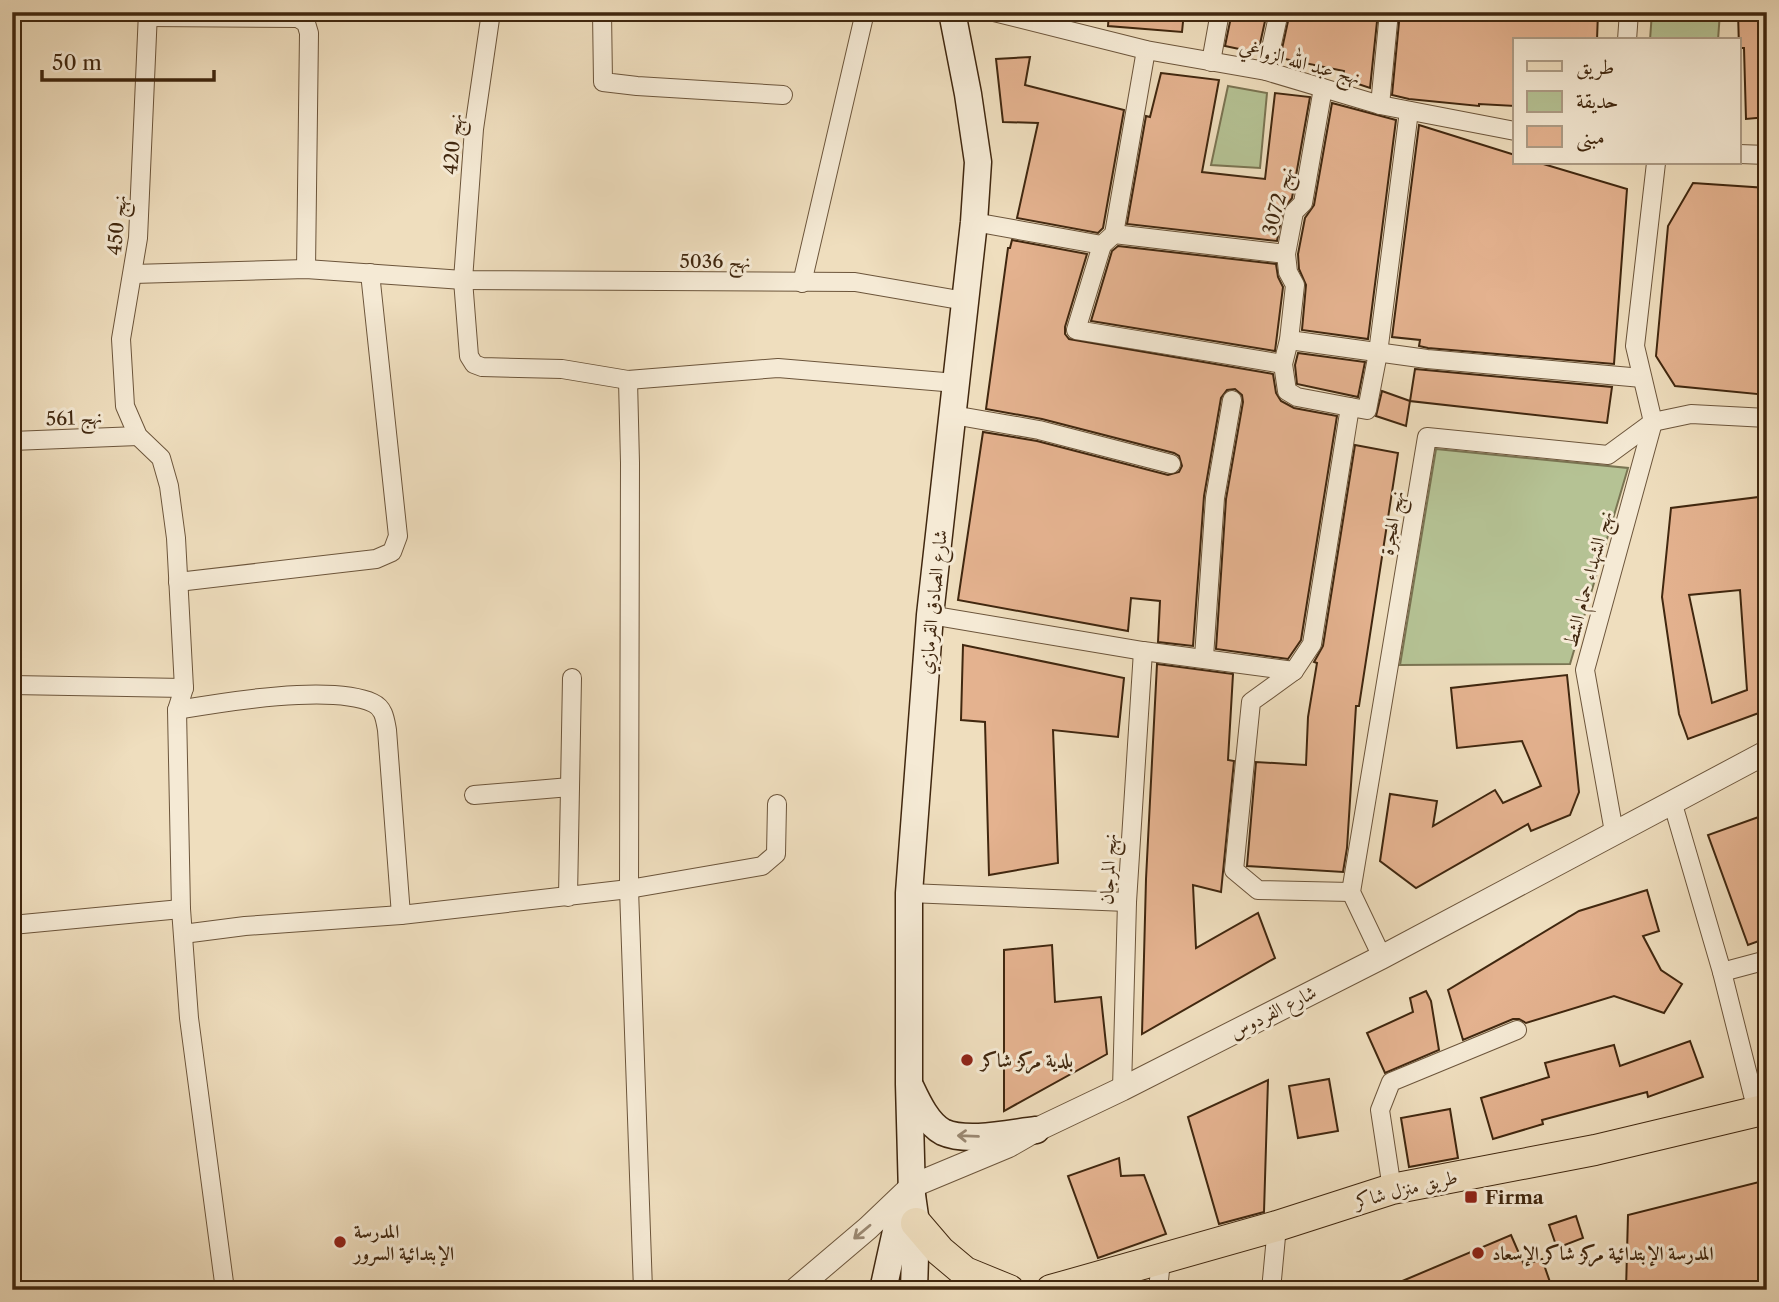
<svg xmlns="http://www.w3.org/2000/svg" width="1779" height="1302" font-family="'Libre Caslon Text',Amiri,serif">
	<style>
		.green { fill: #b5c294; stroke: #7a7452; stroke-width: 2 }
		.building { fill: #e4b28f; stroke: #40270f; stroke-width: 2; fill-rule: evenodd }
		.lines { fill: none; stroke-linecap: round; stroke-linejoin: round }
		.minor-casing { stroke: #6c553b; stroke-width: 20 }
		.tertiary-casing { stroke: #6c553b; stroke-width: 25 }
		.secondary-casing { stroke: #40270f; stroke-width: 29 }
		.primary-casing { stroke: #40270f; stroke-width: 32 }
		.minor { stroke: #f5ead5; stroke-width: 18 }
		.tertiary { stroke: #f5ead5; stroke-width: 23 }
		.secondary { stroke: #f5ead5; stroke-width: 26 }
		.primary { stroke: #efdebe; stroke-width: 30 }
		.oneway { stroke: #9a8872 }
		.poi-dot { fill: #8f2418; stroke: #f5ead5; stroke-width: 2.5 }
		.labels { text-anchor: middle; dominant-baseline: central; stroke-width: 6; stroke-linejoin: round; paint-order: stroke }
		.street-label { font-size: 19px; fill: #40270f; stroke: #f5ead5 }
		.poi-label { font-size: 19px; font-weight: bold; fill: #40270f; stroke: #f5ead5; text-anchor: start }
	</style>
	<rect width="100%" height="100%" fill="#efdebe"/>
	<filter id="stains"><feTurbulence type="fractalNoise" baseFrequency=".00286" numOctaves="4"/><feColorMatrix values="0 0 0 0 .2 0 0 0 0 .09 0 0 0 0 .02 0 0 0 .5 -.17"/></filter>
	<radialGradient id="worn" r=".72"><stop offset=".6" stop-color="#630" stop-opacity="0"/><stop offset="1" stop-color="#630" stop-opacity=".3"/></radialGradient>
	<g class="green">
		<path d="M 1652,12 L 1720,12 L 1718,40 L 1650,40 Z"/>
		<path d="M 1228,86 L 1267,93 L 1260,168 L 1211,165 Z"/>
		<path d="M 1436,449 L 1628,468 L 1570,664 L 1400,665 Z"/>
	</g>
	<g class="building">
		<path d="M 1109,12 L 1184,12 L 1182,32 L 1108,26 Z"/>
		<path d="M 1232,12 L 1267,12 L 1258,53 L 1225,46 Z"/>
		<path d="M 1290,12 L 1378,12 L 1370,88 L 1343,79 L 1344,71 L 1280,58 Z"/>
		<path d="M 1400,12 L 1598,12 L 1597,40 L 1515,40 L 1515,106 L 1479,104 L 1479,106 L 1409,99 L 1392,95 Z"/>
		<path d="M 1738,12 L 1767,12 L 1767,117 L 1746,119 L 1744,48 L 1739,48 Z"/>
		<path d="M 1030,57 L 1025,85 L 1124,110 L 1103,228 L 1098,233 L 1017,218 L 1038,123 L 1003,122 L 996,59 Z"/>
		<path d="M 1161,73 L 1219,80 L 1202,172 L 1265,179 L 1275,93 L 1310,97 L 1292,198 L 1283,210 L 1277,241 L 1127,224 L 1146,116 L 1150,117 Z"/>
		<path d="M 1332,103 L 1396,120 L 1368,339 L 1302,330 L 1306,285 L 1299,269 L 1298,254 L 1305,218 L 1314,205 Z"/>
		<path d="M 1419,125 L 1515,155 L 1515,163 L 1540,163 L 1627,189 L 1614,364 L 1428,348 L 1419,346 L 1420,340 L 1392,337 Z"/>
		<path d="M 1693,183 L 1767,188 L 1767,395 L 1675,386 L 1656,356 L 1668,226 Z"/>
		<path d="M 1012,240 L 1087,254 L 1065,327 L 1065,334 L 1069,339 L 1273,374 L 1276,393 L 1281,401 L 1294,408 L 1337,416 L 1301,640 L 1288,659 L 1216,649 L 1226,499 L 1243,402 L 1242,395 L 1235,389 L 1227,390 L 1221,398 L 1204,496 L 1193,646 L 1158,642 L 1160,601 L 1131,598 L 1128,631 L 958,600 L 983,432 L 1037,441 L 1168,475 L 1179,472 L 1182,466 L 1179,456 L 1174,453 L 1042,419 L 986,409 L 1008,248 L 1010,248 Z"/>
		<path d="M 1118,246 L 1276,264 L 1278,277 L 1283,287 L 1275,351 L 1091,321 L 1112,251 Z"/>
		<path d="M 1298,353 L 1365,362 L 1358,397 L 1297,384 L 1295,365 Z"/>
		<path d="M 1415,369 L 1612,387 L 1607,423 L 1410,401 Z"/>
		<path d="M 1382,391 L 1410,401 L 1406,426 L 1376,416 Z"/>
		<path d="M 1355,445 L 1398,453 L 1359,706 L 1356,706 L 1347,848 L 1343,872 L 1247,866 L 1256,762 L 1306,765 L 1308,717 L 1317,663 L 1314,662 L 1323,646 Z"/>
		<path d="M 1767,496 L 1767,710 L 1688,739 L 1679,714 L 1662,597 L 1671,508 ZM 1740,590 L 1747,690 L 1712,703 L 1689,595 Z"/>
		<path d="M 963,645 L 1124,678 L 1118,737 L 1053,730 L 1058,863 L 989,875 L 985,722 L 961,720 Z"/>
		<path d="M 1157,664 L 1233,674 L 1228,760 L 1234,761 L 1221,892 L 1193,885 L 1196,948 L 1258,913 L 1275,958 L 1142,1034 L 1146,879 Z"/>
		<path d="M 1567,675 L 1579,792 L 1570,815 L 1531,831 L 1528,824 L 1416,888 L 1380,861 L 1390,794 L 1437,801 L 1433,826 L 1495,790 L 1503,803 L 1541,786 L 1522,741 L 1457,748 L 1451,688 Z"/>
		<path d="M 1767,814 L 1767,938 L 1748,945 L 1708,835 Z"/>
		<path d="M 1647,890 L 1659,931 L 1643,936 L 1661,970 L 1682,984 L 1664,1013 L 1614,996 L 1526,1023 L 1519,1019 L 1513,1019 L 1463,1040 L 1448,990 L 1579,911 Z"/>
		<path d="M 1052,945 L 1055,1002 L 1101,997 L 1107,1054 L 1004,1111 L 1004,950 Z"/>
		<path d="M 1426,991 L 1431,1001 L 1439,1050 L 1385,1073 L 1367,1033 L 1413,1012 L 1410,998 Z"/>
		<path d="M 1690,1041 L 1703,1077 L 1648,1097 L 1647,1092 L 1542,1120 L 1543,1124 L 1493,1139 L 1481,1098 L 1549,1077 L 1545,1063 L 1614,1045 L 1620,1066 Z"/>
		<path d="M 1329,1079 L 1338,1131 L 1298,1138 L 1289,1086 Z"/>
		<path d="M 1268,1080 L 1264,1212 L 1219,1224 L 1188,1117 Z"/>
		<path d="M 1450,1109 L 1458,1158 L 1409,1167 L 1401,1118 Z"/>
		<path d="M 1119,1158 L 1121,1176 L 1144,1175 L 1166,1234 L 1098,1258 L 1068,1176 Z"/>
		<path d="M 1767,1180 L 1767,1290 L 1626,1290 L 1628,1215 Z"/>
		<path d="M 1576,1216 L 1583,1238 L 1557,1248 L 1549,1225 Z"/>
		<path d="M 1511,1235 L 1524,1265 L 1542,1259 L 1551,1285 L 1541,1290 L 1381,1290 Z"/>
	</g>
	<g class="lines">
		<g class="minor-casing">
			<g id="minor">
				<path d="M 148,12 L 138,238 L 121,339 L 125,406 L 138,436 L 161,458 L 169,486 L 176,538 L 184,688 L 177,710 L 181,909 L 189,1018 L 225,1290"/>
				<path d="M 491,12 L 474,129 L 463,280 L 469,356 L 474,364 L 482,367 L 562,369 L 628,380 L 778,368 L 956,383"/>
				<path d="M 602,12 L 603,82 L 637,86 L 783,95"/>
				<path d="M 994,12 L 1146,50 L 1266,71 L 1380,105 L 1515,131"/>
				<path d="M 148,17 L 298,18 L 306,23 L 309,33 L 306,269"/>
				<path d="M 1627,40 L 1629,12"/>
				<path d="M 1211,62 L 1220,12"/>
				<path d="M 1266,71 L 1279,12"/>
				<path d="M 1323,88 L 1303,203 L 1294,212 L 1286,254 L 1288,272 L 1295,285 L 1289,340 L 1283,364 L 1287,391 L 1297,397 L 1350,407 L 1312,644 L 1294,671 L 1251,702 L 1234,870 L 1258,890 L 1351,892"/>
				<path d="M 1380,105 L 1389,12"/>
				<path d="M 1739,154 L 1767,155"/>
				<path d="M 974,222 L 1102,245 L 1114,234 L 1146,50"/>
				<path d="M 1114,234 L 1286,254"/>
				<path d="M 1102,245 L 1076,330 L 1283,364"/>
				<path d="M 133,274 L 306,269 L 463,280 L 855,282 L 965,301"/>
				<path d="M 802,283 L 865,12"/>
				<path d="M 1289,340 L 1427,359 L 1642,378"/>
				<path d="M 628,380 L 630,463 L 629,889 L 643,1290"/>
				<path d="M 1350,407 L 1367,410 L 1378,353 L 1409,111"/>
				<path d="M 953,415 L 1039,430 L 1171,464"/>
				<path d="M 12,441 L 138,436"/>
				<path d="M 178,582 L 376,559 L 392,552 L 398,536 L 370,273"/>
				<path d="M 930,615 L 1143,651 L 1294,671"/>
				<path d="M 1204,657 L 1215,498 L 1232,400"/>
				<path d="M 12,685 L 184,688"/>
				<path d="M 177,710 C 224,702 331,684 373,703 C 384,708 385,719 387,730 L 401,915"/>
				<path d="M 474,795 L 570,787"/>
				<path d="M 1672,801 L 1722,972 L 1757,1111"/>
				<path d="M 1614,832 L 1585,670 L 1653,422 L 1635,346 L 1656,163"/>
				<path d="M 909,893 L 1127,902"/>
				<path d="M 568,897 L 572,678"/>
				<path d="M 12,925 L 181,909"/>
				<path d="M 183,934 L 245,926 L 401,915 L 629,889 L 762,866 L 776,854 L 777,804"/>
				<path d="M 1382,957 L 1351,892 L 1427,437 L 1608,455 L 1653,422 L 1691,414 L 1767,418"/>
				<path d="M 1722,972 L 1767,960"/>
				<path d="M 1122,1089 L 1127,902 L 1143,651"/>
				<path d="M 1392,1189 L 1380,1110 L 1391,1082 L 1517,1030"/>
				<path d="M 1158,1290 L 1161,1260"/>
				<path d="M 1271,1290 L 1277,1226"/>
			</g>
		</g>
		<g class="tertiary-casing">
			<path id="tertiary" d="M 795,1290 L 868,1228 L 912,1186 L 1008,1146 L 1036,1130 L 1122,1089 L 1382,957 L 1767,752"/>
		</g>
		<g class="secondary-casing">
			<g id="secondary">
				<path d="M 911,1088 C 918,1103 928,1124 943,1132 C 967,1143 1010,1133 1036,1130"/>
				<path d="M 883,1290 L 896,1231 L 912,1197"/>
				<path d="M 914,1290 L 916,1223 L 912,1195 L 909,1084 L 909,893 L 930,615 L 974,222 L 978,162 L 968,94 L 952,12"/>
			</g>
		</g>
		<g class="primary-casing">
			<g id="primary">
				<path d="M 916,1223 L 940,1251 L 965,1272 L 1009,1290"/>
				<path d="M 1051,1290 L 1277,1226 L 1392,1189 L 1595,1150 L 1767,1109"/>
			</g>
		</g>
		<use href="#minor" class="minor"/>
		<use href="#tertiary" class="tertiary"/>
		<use href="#secondary" class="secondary"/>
		<use href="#primary" class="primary"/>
	</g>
	<defs><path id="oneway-shaft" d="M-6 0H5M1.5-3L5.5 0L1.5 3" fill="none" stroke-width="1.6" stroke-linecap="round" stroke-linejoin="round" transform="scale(1.75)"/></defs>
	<g class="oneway">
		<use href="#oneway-shaft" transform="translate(968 1136) rotate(-178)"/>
		<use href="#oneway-shaft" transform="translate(862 1232) rotate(140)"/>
	</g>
	<g class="poi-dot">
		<circle cx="967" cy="1060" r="7"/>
		<rect x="1464" y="1190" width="14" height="14" rx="3.5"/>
		<circle cx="340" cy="1242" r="7"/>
		<circle cx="1478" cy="1253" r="7"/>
	</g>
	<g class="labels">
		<g class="street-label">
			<text transform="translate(1300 62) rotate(15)">نهج عبد الله الزواغي</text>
			<text transform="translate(453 144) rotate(-85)">نهج 420</text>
			<text transform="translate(1278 201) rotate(-75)">نهج 3072</text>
			<text transform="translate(117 225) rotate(-85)">نهج 450</text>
			<text x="715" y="261">نهج 5036</text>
			<text transform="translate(74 418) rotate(-2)">نهج 561</text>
			<text transform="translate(1392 523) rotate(-80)">نهج الهجرة</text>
			<text transform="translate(1588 579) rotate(-75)">نهج الشهداء حمام الشط</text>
			<text transform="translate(933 602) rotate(-84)">شارع الصادق القرمازي</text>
			<text transform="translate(1108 869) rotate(-87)">نهج المرجان</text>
			<text transform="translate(1273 1012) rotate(-27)">شارع الفردوس</text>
			<text transform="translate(1406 1189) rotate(-14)">طريق منزل شاكر</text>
		</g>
		<g class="poi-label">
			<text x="981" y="1060">بلدية مركز شاكر</text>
			<text x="1485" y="1197">Firma</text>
			<text x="354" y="1231">المدرسة<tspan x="354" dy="22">الإبتدائية السرور</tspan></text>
			<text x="1492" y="1253">المدرسة الإبتدائية مركز شاكر الإسعاد</text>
		</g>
	</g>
	<rect width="1779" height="1302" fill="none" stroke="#efdebe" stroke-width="42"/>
	<rect x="14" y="14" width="1751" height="1274" fill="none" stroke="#40270f" stroke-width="3.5"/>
	<rect x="21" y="21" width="1737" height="1260" fill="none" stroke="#40270f" stroke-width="2"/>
	<rect x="1513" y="38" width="228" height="126" fill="#f5ead5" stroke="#ad9c86" stroke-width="2"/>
	<rect x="1527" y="61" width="35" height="10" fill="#efdebe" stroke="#ad9c86" stroke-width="2"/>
	<text x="1576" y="74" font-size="21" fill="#40270f">طريق</text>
	<rect x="1527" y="91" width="35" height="21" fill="#b5c294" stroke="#ad9c86" stroke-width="2"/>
	<text x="1576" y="108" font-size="21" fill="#40270f">حديقة</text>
	<rect x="1527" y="126" width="35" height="21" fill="#e4b28f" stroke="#ad9c86" stroke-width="2"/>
	<text x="1576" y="144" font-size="21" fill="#40270f">مبنى</text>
	<path d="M42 70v10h172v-10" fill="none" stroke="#40270f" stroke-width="3.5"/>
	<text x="52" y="70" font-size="21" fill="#40270f" stroke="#f5ead5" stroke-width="5" paint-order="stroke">50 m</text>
	<rect width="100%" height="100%" filter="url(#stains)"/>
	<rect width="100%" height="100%" fill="url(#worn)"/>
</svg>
